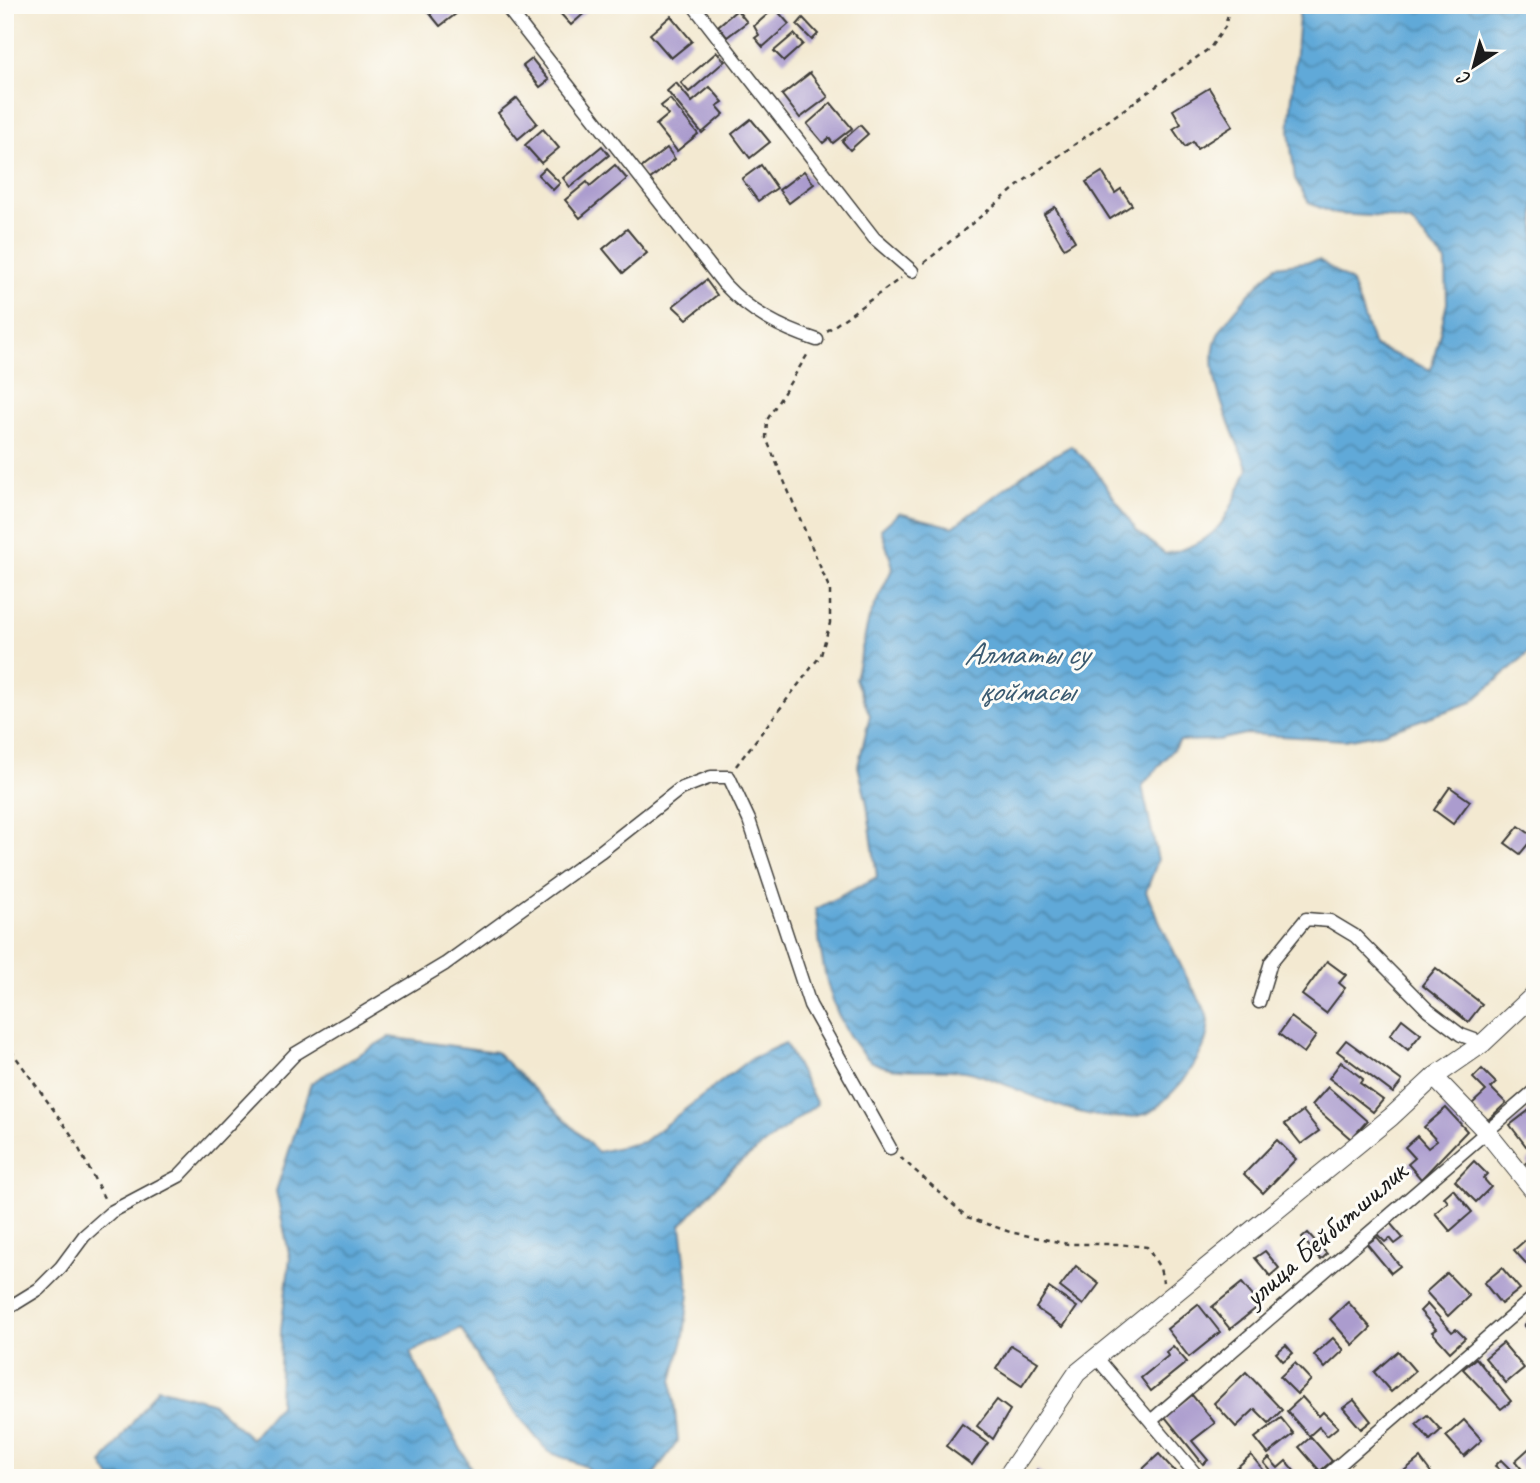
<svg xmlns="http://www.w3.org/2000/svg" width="1540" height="1483" font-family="Caveat,sans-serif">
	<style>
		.water { fill: url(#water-waves); stroke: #3e627a; stroke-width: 2 }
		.building { fill: #ab9cce }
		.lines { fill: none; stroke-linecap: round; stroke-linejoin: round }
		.street-casing { stroke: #3c3b37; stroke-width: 15 }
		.secondary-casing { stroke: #3c3b37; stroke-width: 20 }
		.path { stroke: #3c3b37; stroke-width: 2.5; stroke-dasharray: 5 5; stroke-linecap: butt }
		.street { stroke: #fff; stroke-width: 12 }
		.secondary { stroke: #fff; stroke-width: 18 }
		.labels { text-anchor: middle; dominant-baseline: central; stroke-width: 6; stroke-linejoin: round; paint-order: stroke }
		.street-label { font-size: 30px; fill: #1c1c1c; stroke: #fdfcf7 }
		.water-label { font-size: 32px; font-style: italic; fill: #3b5b71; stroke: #fdfcf7 }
	</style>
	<defs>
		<pattern id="water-waves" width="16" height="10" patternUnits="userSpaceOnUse" patternTransform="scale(1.75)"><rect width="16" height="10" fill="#60a9d8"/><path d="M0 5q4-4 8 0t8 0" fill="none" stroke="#4e89ae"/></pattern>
	</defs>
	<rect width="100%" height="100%" fill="#fdfcf7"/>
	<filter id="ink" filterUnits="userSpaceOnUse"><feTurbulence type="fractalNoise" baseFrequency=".0143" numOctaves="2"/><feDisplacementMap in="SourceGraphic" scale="14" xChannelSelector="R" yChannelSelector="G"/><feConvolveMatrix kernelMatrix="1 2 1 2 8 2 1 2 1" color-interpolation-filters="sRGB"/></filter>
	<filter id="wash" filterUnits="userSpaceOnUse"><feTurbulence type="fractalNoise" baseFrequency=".00686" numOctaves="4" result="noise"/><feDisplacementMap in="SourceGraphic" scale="28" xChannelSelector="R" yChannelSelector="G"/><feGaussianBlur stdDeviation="1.57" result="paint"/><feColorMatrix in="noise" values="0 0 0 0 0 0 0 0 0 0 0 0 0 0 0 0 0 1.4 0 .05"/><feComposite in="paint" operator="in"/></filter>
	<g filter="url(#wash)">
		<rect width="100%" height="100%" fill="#f3e9d1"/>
		<g class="water">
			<path d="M 1300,5 L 1535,5 L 1535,643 L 1527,654 L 1472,702 L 1383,733 L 1345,740 L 1245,734 L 1218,740 L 1180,741 L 1142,786 L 1158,860 L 1146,892 C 1159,921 1173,950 1187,978 C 1193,990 1204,1003 1207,1016 C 1212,1038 1199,1057 1188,1074 C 1182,1083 1156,1111 1146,1114 C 1088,1130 1026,1089 974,1073 C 944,1064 888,1079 866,1057 C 829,1019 820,959 816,909 L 877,877 L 867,804 L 858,766 L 870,715 L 855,679 L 869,618 L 893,567 L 881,529 L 899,513 L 953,527 L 1036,465 L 1071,446 L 1093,467 L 1137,531 L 1165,554 C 1222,541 1226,519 1248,469 C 1235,436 1198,365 1220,331 C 1235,307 1257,286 1276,266 L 1319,260 L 1352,283 L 1374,346 L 1431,370 L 1447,303 L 1446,262 L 1411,222 L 1387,217 L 1335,214 L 1309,203 L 1295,179 L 1289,131 Z"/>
			<path d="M 389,1037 L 496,1052 L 598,1152 L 643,1142 L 750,1059 L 785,1043 L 817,1104 L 732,1169 L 681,1225 L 689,1294 L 684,1336 L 672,1381 L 678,1441 L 651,1478 L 595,1478 L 586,1467 L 547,1451 L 494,1386 L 461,1328 L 410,1353 L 476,1478 L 111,1478 L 102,1464 L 158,1388 L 211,1402 L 251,1439 L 279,1405 L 281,1329 L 290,1258 L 276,1191 L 311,1083 Z"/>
		</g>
		<g id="blocks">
			<g class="building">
				<path d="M 423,5 L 457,5 L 461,10 L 440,26 Z"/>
				<path d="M 564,5 L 585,5 L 589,9 L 571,25 L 558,11 Z"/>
				<path d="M 775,8 L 789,24 L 763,47 L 755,38 L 759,35 L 754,26 Z"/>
				<path d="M 737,10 L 747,22 L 727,37 L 718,26 Z"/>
				<path d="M 671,16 L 692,41 L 671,58 L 650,34 Z"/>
				<path d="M 803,18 L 818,34 L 812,40 L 797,25 Z"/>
				<path d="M 794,34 L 803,44 L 784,61 L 774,51 Z"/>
				<path d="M 717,52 L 725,61 L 689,92 L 681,83 Z"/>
				<path d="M 532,59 L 549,80 L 540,87 L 523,66 Z"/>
				<path d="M 810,73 L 828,97 L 800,118 L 782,95 Z"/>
				<path d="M 676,83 L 692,102 L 710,87 L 723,102 L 717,106 L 724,114 L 702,133 L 667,91 Z"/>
				<path d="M 1209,88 L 1233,126 L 1197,149 L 1193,142 L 1185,147 L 1173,129 L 1181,124 L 1173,110 Z"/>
				<path d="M 517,98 L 537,123 L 518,139 L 498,113 Z"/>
				<path d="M 670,99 L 698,134 L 677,151 L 656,125 L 668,115 L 661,106 Z"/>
				<path d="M 831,103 L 852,128 L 833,143 L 829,138 L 823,143 L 807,124 Z"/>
				<path d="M 751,119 L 770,142 L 750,158 L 732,134 Z"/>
				<path d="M 860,125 L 868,134 L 850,150 L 842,141 Z"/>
				<path d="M 543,129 L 559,148 L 541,163 L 525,145 Z"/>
				<path d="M 602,146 L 609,155 L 570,187 L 563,178 Z"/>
				<path d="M 667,148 L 675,159 L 649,180 L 640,169 Z"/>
				<path d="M 615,165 L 627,179 L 580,218 L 565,200 L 587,182 L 590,186 Z"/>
				<path d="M 761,165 L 777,188 L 758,201 L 742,179 Z"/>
				<path d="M 545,168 L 560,183 L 553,190 L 538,175 Z"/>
				<path d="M 804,171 L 814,184 L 789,203 L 779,190 Z"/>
				<path d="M 1102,172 L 1115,193 L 1121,189 L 1132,205 L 1110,219 L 1086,182 Z"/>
				<path d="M 1055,207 L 1075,241 L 1064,248 L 1044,214 Z"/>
				<path d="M 627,229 L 647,253 L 623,273 L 603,249 Z"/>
				<path d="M 706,280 L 717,295 L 687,319 L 673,306 Z"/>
				<path d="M 1450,787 L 1470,801 L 1453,824 L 1434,810 Z"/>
				<path d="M 1519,826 L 1534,837 L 1520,854 L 1505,843 Z"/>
				<path d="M 1327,961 L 1346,975 L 1339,983 L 1345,988 L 1326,1013 L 1302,995 Z"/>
				<path d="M 1436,968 L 1482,1004 L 1468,1022 L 1422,985 Z"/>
				<path d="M 1291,1017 L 1316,1036 L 1304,1053 L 1279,1034 Z"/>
				<path d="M 1402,1019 L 1421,1034 L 1408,1050 L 1390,1035 Z"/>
				<path d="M 1346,1040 L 1402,1081 L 1393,1093 L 1337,1051 Z"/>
				<path d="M 1341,1062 L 1363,1079 L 1360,1083 L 1383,1100 L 1373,1112 L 1329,1078 Z"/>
				<path d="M 1482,1069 L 1496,1083 L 1491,1088 L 1506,1103 L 1488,1120 L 1472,1104 L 1486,1091 L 1473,1078 Z"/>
				<path d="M 1328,1087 L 1367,1121 L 1351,1139 L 1312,1105 Z"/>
				<path d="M 1446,1108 L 1467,1131 L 1421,1179 L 1408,1164 L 1415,1158 L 1405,1147 L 1417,1136 L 1428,1148 L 1437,1141 L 1424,1127 Z"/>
				<path d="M 1532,1108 L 1535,1139 L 1526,1146 L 1510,1125 Z"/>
				<path d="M 1303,1111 L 1319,1131 L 1301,1144 L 1285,1124 Z"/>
				<path d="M 1277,1140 L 1296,1159 L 1263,1193 L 1244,1174 Z"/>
				<path d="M 1535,1154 L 1535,1172 L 1526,1163 Z"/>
				<path d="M 1474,1161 L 1487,1174 L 1483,1178 L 1491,1187 L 1476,1202 L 1455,1181 Z"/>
				<path d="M 1453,1189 L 1472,1212 L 1450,1231 L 1435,1213 L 1448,1202 L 1444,1197 Z"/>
				<path d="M 1390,1223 L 1403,1238 L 1395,1244 L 1390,1238 L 1385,1242 L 1377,1234 Z"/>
				<path d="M 1308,1233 L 1327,1254 L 1321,1260 L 1302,1238 Z"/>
				<path d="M 1530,1236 L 1535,1240 L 1535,1273 L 1514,1250 Z"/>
				<path d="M 1377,1237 L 1400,1266 L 1391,1273 L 1367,1244 Z"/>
				<path d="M 1265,1251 L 1279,1268 L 1270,1276 L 1255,1258 Z"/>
				<path d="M 1076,1266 L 1099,1284 L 1083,1305 L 1060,1287 Z"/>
				<path d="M 1502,1268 L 1520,1289 L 1501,1304 L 1484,1283 Z"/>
				<path d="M 1447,1273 L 1469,1296 L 1448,1316 L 1426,1292 Z"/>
				<path d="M 1242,1283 L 1260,1305 L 1230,1329 L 1212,1307 Z"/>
				<path d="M 1049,1288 L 1077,1307 L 1063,1327 L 1036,1308 Z"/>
				<path d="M 1348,1302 L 1371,1328 L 1353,1345 L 1330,1319 Z"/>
				<path d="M 1198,1304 L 1220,1332 L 1189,1357 L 1167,1329 Z"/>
				<path d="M 1427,1304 L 1452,1332 L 1456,1329 L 1465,1338 L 1450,1352 L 1432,1332 L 1436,1329 L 1420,1311 Z"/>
				<path d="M 1535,1316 L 1535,1337 L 1524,1325 Z"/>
				<path d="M 1333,1338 L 1344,1350 L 1325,1368 L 1314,1355 Z"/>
				<path d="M 1503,1343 L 1524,1368 L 1506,1383 L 1485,1358 Z"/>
				<path d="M 1011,1345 L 1038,1362 L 1022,1386 L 996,1369 Z"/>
				<path d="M 1286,1345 L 1293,1353 L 1283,1361 L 1276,1353 Z"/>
				<path d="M 1173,1346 L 1187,1362 L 1151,1391 L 1141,1378 L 1168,1356 L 1166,1352 Z"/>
				<path d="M 1398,1351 L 1415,1371 L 1391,1392 L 1374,1372 Z"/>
				<path d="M 1476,1358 L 1511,1401 L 1501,1409 L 1463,1369 Z"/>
				<path d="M 1295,1363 L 1311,1380 L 1297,1394 L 1280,1377 Z"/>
				<path d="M 1246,1372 L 1282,1410 L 1269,1423 L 1255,1409 L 1236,1427 L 1214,1403 Z"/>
				<path d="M 1192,1395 L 1215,1423 L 1192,1441 L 1208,1460 L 1203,1464 L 1165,1417 Z"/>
				<path d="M 1302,1397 L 1319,1416 L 1323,1412 L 1338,1427 L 1327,1436 L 1319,1427 L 1309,1436 L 1287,1411 Z"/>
				<path d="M 997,1400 L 1010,1410 L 993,1439 L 977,1426 Z"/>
				<path d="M 1354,1400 L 1371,1421 L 1361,1429 L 1343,1408 Z"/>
				<path d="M 1427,1415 L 1441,1430 L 1430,1440 L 1416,1424 Z"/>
				<path d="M 1281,1418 L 1294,1434 L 1268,1454 L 1255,1438 Z"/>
				<path d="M 1464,1420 L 1482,1440 L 1464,1456 L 1446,1436 Z"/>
				<path d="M 962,1424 L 988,1443 L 972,1465 L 946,1446 Z"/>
				<path d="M 1311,1437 L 1332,1461 L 1320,1471 L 1299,1447 Z"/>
				<path d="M 1535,1443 L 1535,1478 L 1529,1478 L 1515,1461 Z"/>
				<path d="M 1159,1454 L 1181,1478 L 1133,1478 Z"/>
				<path d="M 1251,1455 L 1270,1478 L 1238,1478 L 1233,1471 Z"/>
				<path d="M 1269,1458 L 1278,1468 L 1286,1461 L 1300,1478 L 1277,1478 L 1264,1463 Z"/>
				<path d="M 1420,1458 L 1435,1478 L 1402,1478 L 1400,1474 Z"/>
				<path d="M 1501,1460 L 1515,1474 L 1510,1478 L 1495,1466 Z"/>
				<path d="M 1037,1470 L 1048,1478 L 1031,1478 Z"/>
			</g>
		</g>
	</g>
	<g filter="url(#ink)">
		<use href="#blocks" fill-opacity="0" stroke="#3c3b37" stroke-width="2"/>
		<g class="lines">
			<g class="street-casing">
				<g id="street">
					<path d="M 505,5 L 724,284 C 750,312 780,328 817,340"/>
					<path d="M 693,5 L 874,238 L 912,271"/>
					<path d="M 1259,1002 L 1271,962 L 1306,919 L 1330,921 L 1355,936 L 1428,1010 L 1461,1035 L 1483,1043"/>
					<path d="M 5,1310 L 39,1289 L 61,1267 L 84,1236 L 111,1212 L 179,1176 L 295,1054 L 445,964 L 600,852 L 680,789 L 711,777 L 729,777 L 749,820 L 810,1005 L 890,1148"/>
					<path d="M 1096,1357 L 1199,1478"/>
					<path d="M 1152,1420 L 1535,1090"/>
					<path d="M 1324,1478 L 1535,1296"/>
				</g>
			</g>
			<g class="secondary-casing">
				<g id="secondary">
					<path d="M 1434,1077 L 1485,1130 L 1535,1192"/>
					<path d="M 1006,1478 L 1077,1373 L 1391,1117 L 1434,1077 L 1483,1043 L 1535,994"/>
				</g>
			</g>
			<g class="path">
				<path d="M 924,263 L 1025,180 L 1210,48 L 1225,27 L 1230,5"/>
				<path d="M 827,331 L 901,278"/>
				<path d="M 736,766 L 821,655 L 830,623 L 830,590 L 766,438 L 767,420 L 809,352"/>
				<path d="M 5,1042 L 73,1137 L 105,1200"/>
				<path d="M 900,1157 L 967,1217 L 1010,1232 L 1068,1244 L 1117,1244 L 1147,1247 L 1160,1268 L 1163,1282"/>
			</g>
			<use href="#street" class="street"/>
			<use href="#secondary" class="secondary"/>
		</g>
	</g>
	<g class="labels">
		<g class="street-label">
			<text transform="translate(1325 1234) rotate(-41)">улица Бейбитшилик</text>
		</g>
		<g class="water-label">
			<text x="1026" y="653">Алматы су<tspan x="1026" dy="37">қоймасы</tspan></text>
		</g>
	</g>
	<rect width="1540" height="1483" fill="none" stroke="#fdfcf7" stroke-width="28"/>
	<g transform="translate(1474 66) rotate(216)" stroke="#fdfcf7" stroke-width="5" paint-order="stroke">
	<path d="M0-5L12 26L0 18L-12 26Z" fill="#1c1c1c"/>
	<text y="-10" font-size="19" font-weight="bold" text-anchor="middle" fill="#1c1c1c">С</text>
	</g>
</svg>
